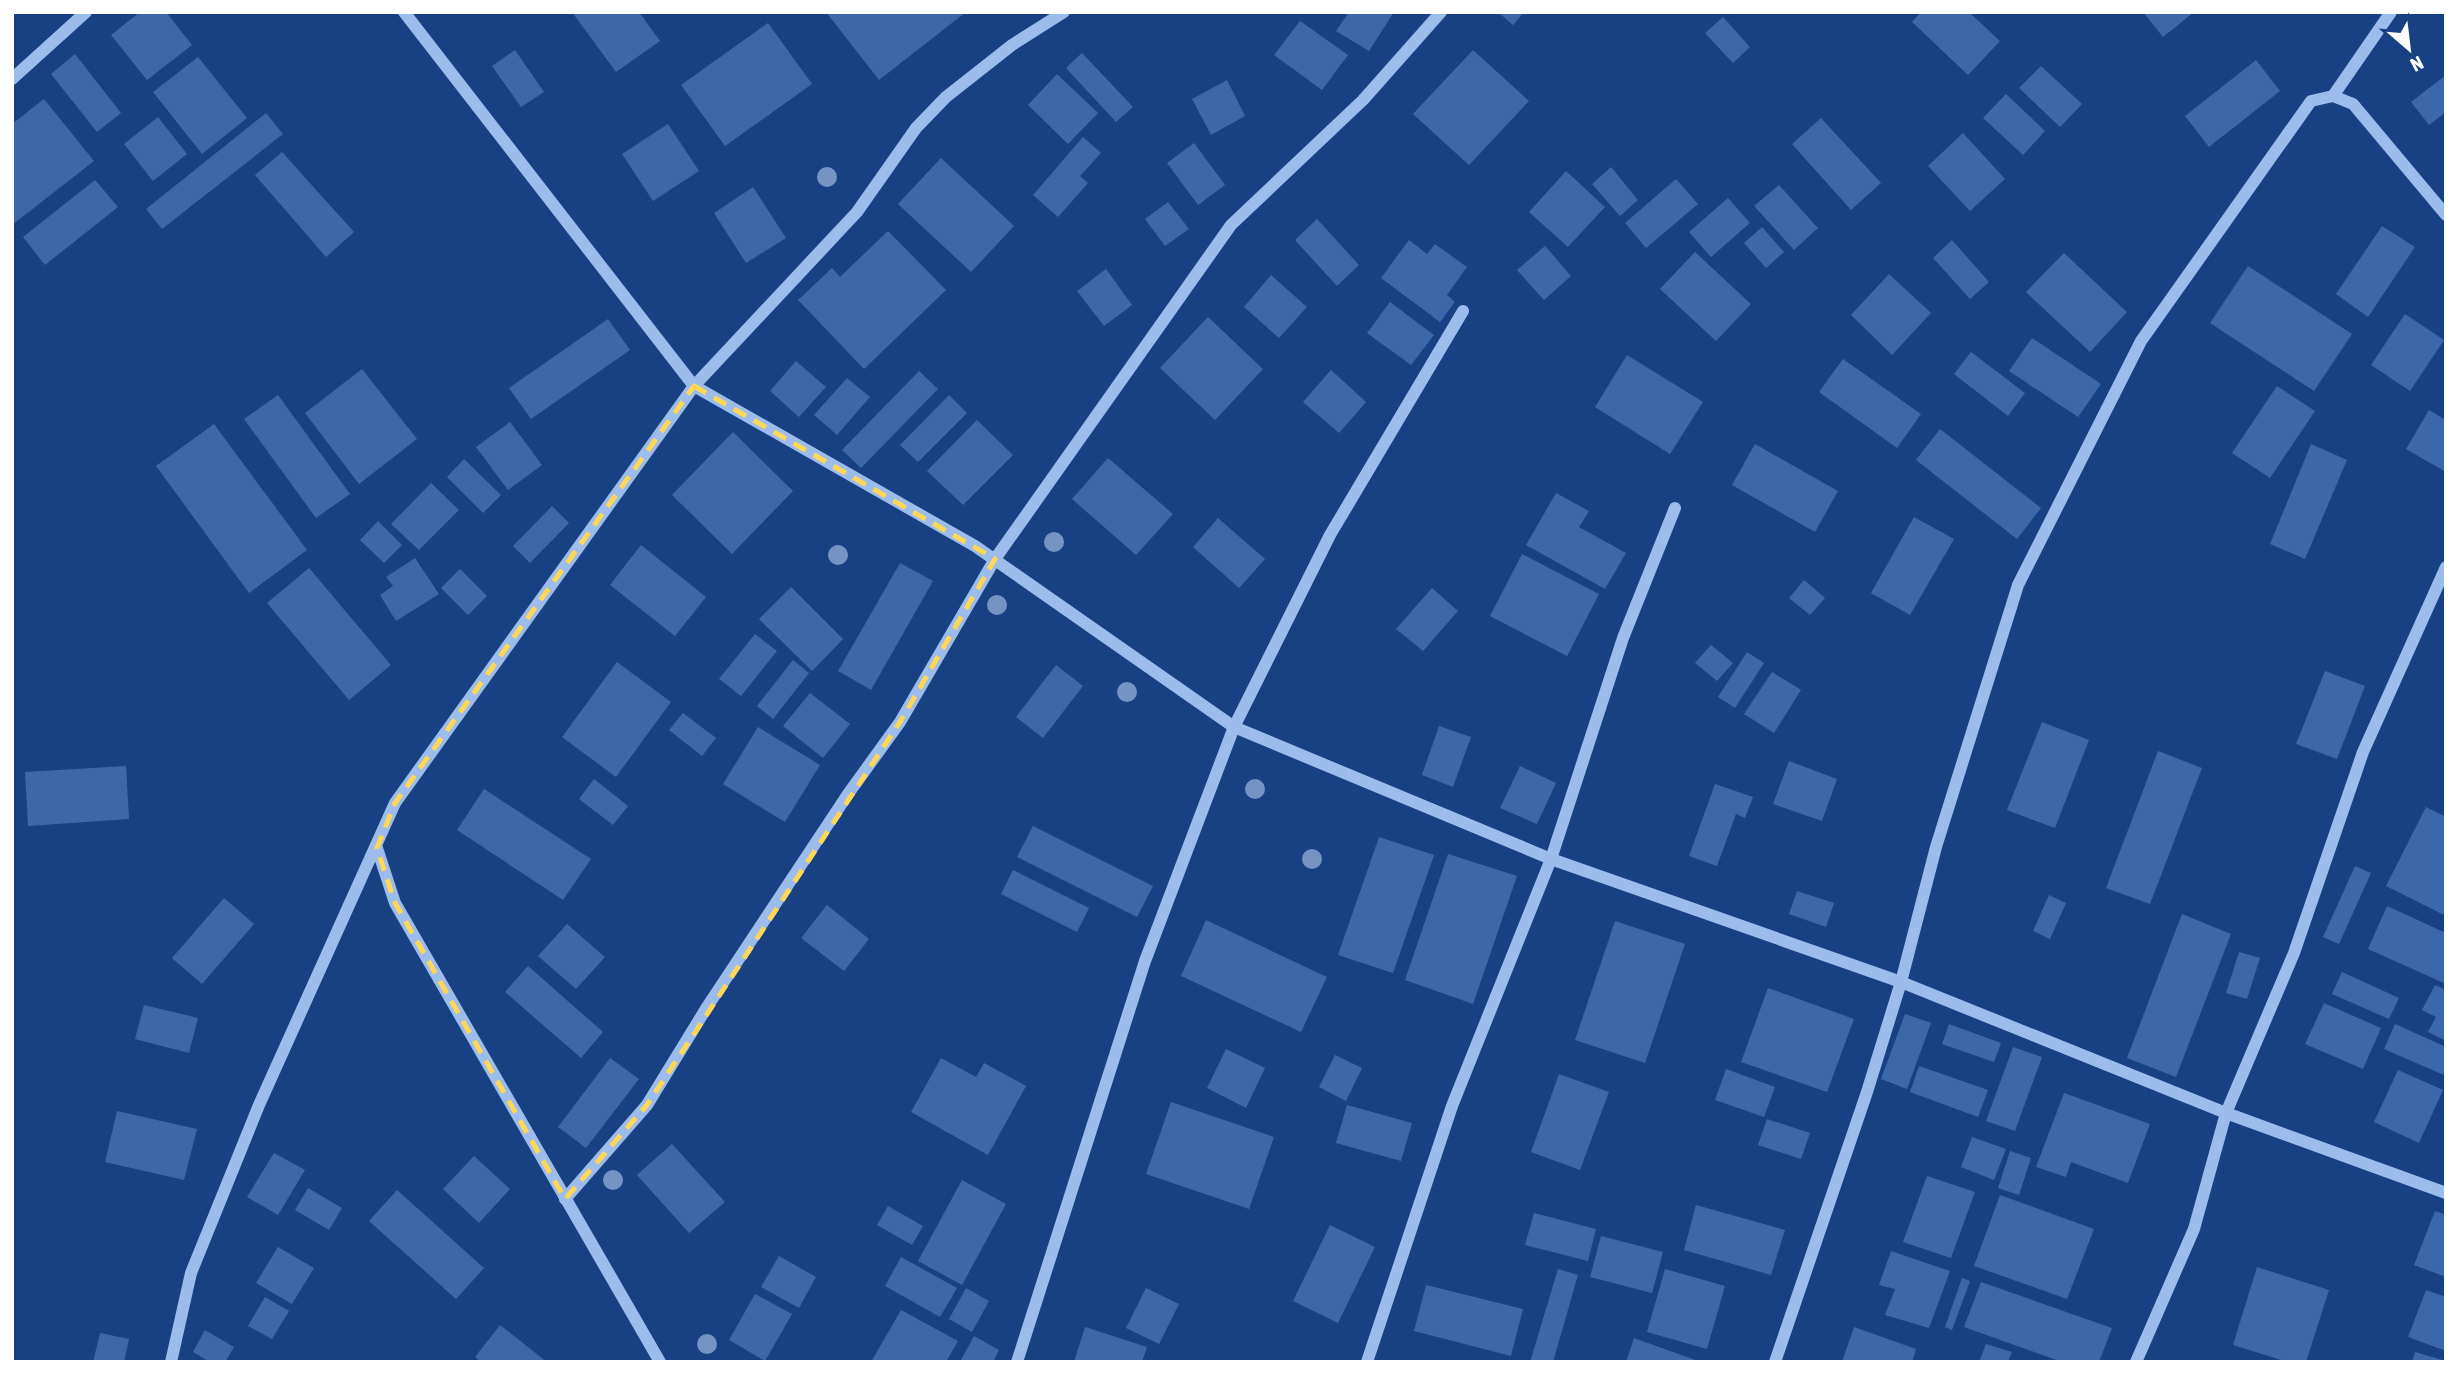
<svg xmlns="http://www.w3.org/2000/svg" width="2458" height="1374" font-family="'Asap Condensed',sans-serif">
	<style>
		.building { fill: #3c68ab }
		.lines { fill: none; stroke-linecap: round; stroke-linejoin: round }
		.minor { stroke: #9cbcec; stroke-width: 12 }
		.tree { fill: #7594c4 }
		.marked { fill: none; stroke: #ffd757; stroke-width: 5; stroke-dasharray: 14 9; stroke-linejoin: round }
	</style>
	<rect width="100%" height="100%" fill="#184184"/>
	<g class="building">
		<path d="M 140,12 L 166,12 L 192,45 L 147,80 L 111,35 Z"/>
		<path d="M 572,12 L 639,12 L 660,41 L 616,72 Z"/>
		<path d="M 826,12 L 966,12 L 879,80 Z"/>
		<path d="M 1349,12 L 1394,12 L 1369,51 L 1336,31 Z"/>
		<path d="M 1498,12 L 1524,12 L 1513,25 Z"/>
		<path d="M 1921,12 L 1969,12 L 2000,41 L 1968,75 L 1912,22 Z"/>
		<path d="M 2143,12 L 2194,12 L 2163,37 Z"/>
		<path d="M 1723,17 L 1750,47 L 1733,63 L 1705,33 Z"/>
		<path d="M 1300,21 L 1348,55 L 1322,90 L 1274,55 Z"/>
		<path d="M 768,23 L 812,84 L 725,146 L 681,85 Z"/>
		<path d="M 515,50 L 544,92 L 521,107 L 492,66 Z"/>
		<path d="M 1473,50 L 1529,101 L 1469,165 L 1413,114 Z"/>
		<path d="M 1082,53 L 1133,107 L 1116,122 L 1066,68 Z"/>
		<path d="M 75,54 L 121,113 L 97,132 L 51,74 Z"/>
		<path d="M 198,57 L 247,118 L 202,154 L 153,92 Z"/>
		<path d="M 2256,60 L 2280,91 L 2209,147 L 2185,116 Z"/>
		<path d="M 2041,66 L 2082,104 L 2060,127 L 2019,88 Z"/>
		<path d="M 1057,74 L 1098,113 L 1068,144 L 1028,105 Z"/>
		<path d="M 2446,75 L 2446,112 L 2429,125 L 2411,102 Z"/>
		<path d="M 1227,80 L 1245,116 L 1211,135 L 1192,99 Z"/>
		<path d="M 2006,94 L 2045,131 L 2023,155 L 1983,118 Z"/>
		<path d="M 44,99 L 94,161 L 12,225 L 12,124 Z"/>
		<path d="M 266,113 L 283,134 L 162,229 L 146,209 Z"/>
		<path d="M 158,117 L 187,154 L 153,181 L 124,144 Z"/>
		<path d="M 1821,118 L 1881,183 L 1851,210 L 1792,144 Z"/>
		<path d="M 668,124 L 699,171 L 653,201 L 622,154 Z"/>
		<path d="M 1963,133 L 2005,179 L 1970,211 L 1928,166 Z"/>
		<path d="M 1083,137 L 1101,153 L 1080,176 L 1088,183 L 1058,217 L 1033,195 Z"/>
		<path d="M 1194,143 L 1225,185 L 1198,205 L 1167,163 Z"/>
		<path d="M 282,152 L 354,232 L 326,257 L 255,175 Z"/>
		<path d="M 941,158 L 1014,226 L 971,272 L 898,204 Z"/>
		<path d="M 1611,167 L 1638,200 L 1620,216 L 1592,184 Z"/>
		<path d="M 1566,171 L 1605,207 L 1568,247 L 1529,212 Z"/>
		<path d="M 1676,179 L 1698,204 L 1646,248 L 1625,223 Z"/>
		<path d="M 95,180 L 118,207 L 45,265 L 23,237 Z"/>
		<path d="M 1779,185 L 1818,228 L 1794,250 L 1754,206 Z"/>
		<path d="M 753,187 L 786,238 L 746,263 L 714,213 Z"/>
		<path d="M 1728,198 L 1750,223 L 1711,257 L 1689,232 Z"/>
		<path d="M 1168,202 L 1189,229 L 1165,246 L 1145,219 Z"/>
		<path d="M 1317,219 L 1359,265 L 1337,286 L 1295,240 Z"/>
		<path d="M 2382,226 L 2415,247 L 2368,317 L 2336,294 Z"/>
		<path d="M 1762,227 L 1784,252 L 1766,268 L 1744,243 Z"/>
		<path d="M 888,231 L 946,290 L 864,369 L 798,300 L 832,268 L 840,277 Z"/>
		<path d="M 1409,240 L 1427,254 L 1435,244 L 1467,267 L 1447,295 L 1455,302 L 1440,322 L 1381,278 Z"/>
		<path d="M 1952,240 L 1989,282 L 1970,299 L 1933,258 Z"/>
		<path d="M 1545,246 L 1571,276 L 1544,300 L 1517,270 Z"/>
		<path d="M 1695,252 L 1751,304 L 1716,341 L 1660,289 Z"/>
		<path d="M 2064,253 L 2127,312 L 2090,352 L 2026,292 Z"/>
		<path d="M 2248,266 L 2352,334 L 2314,391 L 2210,323 Z"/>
		<path d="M 1106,269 L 1132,305 L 1104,326 L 1077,291 Z"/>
		<path d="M 1889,274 L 1931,313 L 1892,355 L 1851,315 Z"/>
		<path d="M 1271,275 L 1307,307 L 1279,338 L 1244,307 Z"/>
		<path d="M 1390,302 L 1434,335 L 1411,365 L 1367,333 Z"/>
		<path d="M 2405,314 L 2444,340 L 2410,391 L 2371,365 Z"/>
		<path d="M 1208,317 L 1263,369 L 1215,420 L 1160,368 Z"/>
		<path d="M 608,319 L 630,350 L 531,419 L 509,388 Z"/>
		<path d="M 2032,338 L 2101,384 L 2078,417 L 2009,371 Z"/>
		<path d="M 1971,352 L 2025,393 L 2008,416 L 1954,374 Z"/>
		<path d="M 1627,355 L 1703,402 L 1670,454 L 1595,407 Z"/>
		<path d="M 1843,359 L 1921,414 L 1897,448 L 1819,392 Z"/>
		<path d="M 796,361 L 826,387 L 799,417 L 770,391 Z"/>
		<path d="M 362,369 L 417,439 L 359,484 L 305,413 Z"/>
		<path d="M 1331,370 L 1366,402 L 1339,433 L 1303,402 Z"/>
		<path d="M 919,371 L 938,389 L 861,468 L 842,450 Z"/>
		<path d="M 847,378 L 870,397 L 837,435 L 814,415 Z"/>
		<path d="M 2277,386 L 2315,411 L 2270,478 L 2232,453 Z"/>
		<path d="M 278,395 L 350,494 L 316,518 L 244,419 Z"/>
		<path d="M 949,395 L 967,413 L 918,462 L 900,445 Z"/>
		<path d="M 2429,410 L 2446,420 L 2446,472 L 2406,449 Z"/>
		<path d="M 977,420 L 1013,455 L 963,505 L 927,471 Z"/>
		<path d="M 510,422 L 542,465 L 508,490 L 476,447 Z"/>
		<path d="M 214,424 L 307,550 L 249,593 L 156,466 Z"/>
		<path d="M 1940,429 L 2041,508 L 2017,539 L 1916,460 Z"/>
		<path d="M 733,432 L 793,491 L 732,554 L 672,495 Z"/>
		<path d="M 1755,444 L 1838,491 L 1815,532 L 1732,485 Z"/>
		<path d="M 2311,444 L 2347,460 L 2305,559 L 2270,544 Z"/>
		<path d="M 1108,458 L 1173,514 L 1136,555 L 1072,499 Z"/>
		<path d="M 464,459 L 501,495 L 483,513 L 447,477 Z"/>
		<path d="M 431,483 L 459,510 L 419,550 L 391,524 Z"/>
		<path d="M 1556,493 L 1589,511 L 1579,527 L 1626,553 L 1605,589 L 1526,545 Z"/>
		<path d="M 552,506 L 569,523 L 530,563 L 513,546 Z"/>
		<path d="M 1914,517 L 1954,539 L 1910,615 L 1871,593 Z"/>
		<path d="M 1218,518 L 1265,559 L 1239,588 L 1193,547 Z"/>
		<path d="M 378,521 L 402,545 L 384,563 L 360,540 Z"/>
		<path d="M 641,545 L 706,597 L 675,636 L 610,585 Z"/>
		<path d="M 1522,554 L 1599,594 L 1567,656 L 1490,616 Z"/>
		<path d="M 415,558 L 439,594 L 396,621 L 380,595 L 393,586 L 386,577 Z"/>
		<path d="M 900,563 L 933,581 L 871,690 L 838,671 Z"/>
		<path d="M 309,568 L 391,665 L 349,700 L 267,603 Z"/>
		<path d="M 460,569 L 487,596 L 468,615 L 441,588 Z"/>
		<path d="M 1804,580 L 1825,598 L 1810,615 L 1789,598 Z"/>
		<path d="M 791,587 L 843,639 L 812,671 L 759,619 Z"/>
		<path d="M 1432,588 L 1458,611 L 1423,651 L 1396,629 Z"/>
		<path d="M 755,634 L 777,651 L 741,696 L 719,679 Z"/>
		<path d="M 1711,645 L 1733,663 L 1717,681 L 1695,663 Z"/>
		<path d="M 1747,652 L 1764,663 L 1735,708 L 1718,697 Z"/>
		<path d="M 793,660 L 809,673 L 773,719 L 757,706 Z"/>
		<path d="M 617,662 L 671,702 L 616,777 L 562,737 Z"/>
		<path d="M 1056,665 L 1083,686 L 1043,738 L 1016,717 Z"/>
		<path d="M 2325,671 L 2365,686 L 2337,759 L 2296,744 Z"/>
		<path d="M 1772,672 L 1801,690 L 1774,733 L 1744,714 Z"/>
		<path d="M 810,693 L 850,724 L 823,758 L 783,726 Z"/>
		<path d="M 683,713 L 716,738 L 702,756 L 669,730 Z"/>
		<path d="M 2042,722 L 2089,740 L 2055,828 L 2007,810 Z"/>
		<path d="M 1439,726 L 1471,737 L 1453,787 L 1422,775 Z"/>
		<path d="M 758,727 L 820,765 L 785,822 L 723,784 Z"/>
		<path d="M 2158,751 L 2202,768 L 2150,904 L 2106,888 Z"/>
		<path d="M 1789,761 L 1837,779 L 1822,821 L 1773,804 Z"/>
		<path d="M 126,766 L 129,819 L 28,826 L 25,772 Z"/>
		<path d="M 1520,766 L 1556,783 L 1537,824 L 1500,808 Z"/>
		<path d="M 594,779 L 628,806 L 613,825 L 579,799 Z"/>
		<path d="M 1715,784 L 1753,797 L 1745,818 L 1736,814 L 1717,866 L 1689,856 Z"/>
		<path d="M 484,789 L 591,859 L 563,900 L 457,830 Z"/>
		<path d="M 2426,807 L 2446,817 L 2446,916 L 2386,886 Z"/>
		<path d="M 1033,826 L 1153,886 L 1137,917 L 1017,857 Z"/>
		<path d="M 1379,837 L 1434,855 L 1393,973 L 1338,955 Z"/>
		<path d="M 1448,854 L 1517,876 L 1473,1004 L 1405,980 Z"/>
		<path d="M 2355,866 L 2371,873 L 2339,944 L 2323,937 Z"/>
		<path d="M 1013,870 L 1089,908 L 1077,932 L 1001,894 Z"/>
		<path d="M 1797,891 L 1834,903 L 1826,927 L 1789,914 Z"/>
		<path d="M 2049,895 L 2066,903 L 2050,939 L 2033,931 Z"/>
		<path d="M 224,898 L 254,924 L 202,984 L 172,958 Z"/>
		<path d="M 827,905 L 869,939 L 844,971 L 801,938 Z"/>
		<path d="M 2387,906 L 2446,933 L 2446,984 L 2368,949 Z"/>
		<path d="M 2182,914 L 2231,934 L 2176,1077 L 2127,1058 Z"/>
		<path d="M 1206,920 L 1327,977 L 1301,1032 L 1181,976 Z"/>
		<path d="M 1615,921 L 1685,944 L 1645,1063 L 1575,1040 Z"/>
		<path d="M 567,924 L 605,957 L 576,989 L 538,956 Z"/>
		<path d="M 2239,952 L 2260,958 L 2247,999 L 2226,993 Z"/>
		<path d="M 528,966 L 603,1032 L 581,1058 L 505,992 Z"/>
		<path d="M 2342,972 L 2399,998 L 2389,1019 L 2332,994 Z"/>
		<path d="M 2435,985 L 2446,990 L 2446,1041 L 2428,1032 L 2436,1017 L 2422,1010 Z"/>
		<path d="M 1768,988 L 1854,1019 L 1827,1092 L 1741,1062 Z"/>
		<path d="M 2324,1003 L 2381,1028 L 2363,1069 L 2305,1044 Z"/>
		<path d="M 144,1005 L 198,1018 L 189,1053 L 135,1039 Z"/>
		<path d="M 1905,1014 L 1931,1023 L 1907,1089 L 1881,1079 Z"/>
		<path d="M 1949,1024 L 2001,1043 L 1994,1062 L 1942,1044 Z"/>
		<path d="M 2395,1024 L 2446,1047 L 2446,1076 L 2384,1049 Z"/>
		<path d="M 2013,1047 L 2042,1057 L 2015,1131 L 1986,1121 Z"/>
		<path d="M 1226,1049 L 1265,1068 L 1246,1108 L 1207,1088 Z"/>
		<path d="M 1335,1055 L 1362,1068 L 1346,1101 L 1319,1087 Z"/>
		<path d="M 610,1058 L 639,1079 L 586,1148 L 558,1127 Z"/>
		<path d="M 941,1058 L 976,1077 L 984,1063 L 1026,1086 L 988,1155 L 911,1112 Z"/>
		<path d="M 1919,1066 L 1988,1090 L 1978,1117 L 1910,1092 Z"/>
		<path d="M 1726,1069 L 1775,1087 L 1764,1117 L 1715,1100 Z"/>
		<path d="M 2398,1070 L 2443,1090 L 2419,1143 L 2374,1122 Z"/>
		<path d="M 1559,1074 L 1609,1092 L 1580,1170 L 1531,1152 Z"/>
		<path d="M 2064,1093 L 2150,1124 L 2128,1183 L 2071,1162 L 2066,1177 L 2036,1167 Z"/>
		<path d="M 1171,1102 L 1274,1137 L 1249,1209 L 1146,1174 Z"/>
		<path d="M 1347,1105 L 1412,1123 L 1401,1161 L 1336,1143 Z"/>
		<path d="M 117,1111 L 197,1129 L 184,1180 L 105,1162 Z"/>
		<path d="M 1767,1119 L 1810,1133 L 1801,1159 L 1758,1145 Z"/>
		<path d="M 1972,1137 L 2006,1149 L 1994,1180 L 1961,1167 Z"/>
		<path d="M 672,1144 L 725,1202 L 689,1233 L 637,1175 Z"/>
		<path d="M 2010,1151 L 2031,1158 L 2019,1195 L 1998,1188 Z"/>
		<path d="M 274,1153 L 305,1170 L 278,1215 L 247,1197 Z"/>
		<path d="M 474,1156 L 510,1189 L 479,1223 L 443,1189 Z"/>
		<path d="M 1927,1176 L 1975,1192 L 1951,1258 L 1903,1242 Z"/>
		<path d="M 962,1180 L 1006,1204 L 962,1285 L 918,1261 Z"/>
		<path d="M 308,1188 L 342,1208 L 329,1230 L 295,1210 Z"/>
		<path d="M 397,1190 L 484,1268 L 456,1299 L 369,1221 Z"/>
		<path d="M 2000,1195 L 2094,1229 L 2067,1299 L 1974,1266 Z"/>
		<path d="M 1696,1205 L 1785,1230 L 1771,1275 L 1684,1250 Z"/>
		<path d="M 888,1206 L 923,1226 L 912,1245 L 877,1225 Z"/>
		<path d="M 2435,1211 L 2446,1215 L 2446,1277 L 2414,1265 Z"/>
		<path d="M 1534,1213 L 1596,1229 L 1588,1261 L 1525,1245 Z"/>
		<path d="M 1330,1225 L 1375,1247 L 1338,1323 L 1293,1301 Z"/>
		<path d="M 1601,1236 L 1663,1252 L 1652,1293 L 1590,1277 Z"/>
		<path d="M 278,1247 L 314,1268 L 292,1304 L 256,1283 Z"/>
		<path d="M 1891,1251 L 1950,1271 L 1929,1328 L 1885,1315 L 1895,1289 L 1879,1285 Z"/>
		<path d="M 779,1256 L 816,1277 L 799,1308 L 761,1287 Z"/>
		<path d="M 901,1257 L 957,1288 L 940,1317 L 885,1286 Z"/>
		<path d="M 2257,1267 L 2329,1290 L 2306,1362 L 2288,1362 L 2233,1345 Z"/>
		<path d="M 1558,1269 L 1578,1275 L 1553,1362 L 1530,1362 Z"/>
		<path d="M 1665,1269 L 1725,1286 L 1707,1349 L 1647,1332 Z"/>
		<path d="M 1962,1278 L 1970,1281 L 1952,1330 L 1945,1327 Z"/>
		<path d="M 1981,1282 L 2112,1328 L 2099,1362 L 2062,1362 L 1964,1327 Z"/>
		<path d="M 1426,1285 L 1523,1309 L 1511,1356 L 1414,1331 Z"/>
		<path d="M 966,1288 L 989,1301 L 972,1332 L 949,1319 Z"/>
		<path d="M 1146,1288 L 1179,1304 L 1159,1344 L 1126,1328 Z"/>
		<path d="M 2426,1290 L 2446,1297 L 2446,1351 L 2408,1337 Z"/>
		<path d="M 755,1294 L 792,1314 L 765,1361 L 729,1340 Z"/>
		<path d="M 265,1297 L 289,1311 L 272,1339 L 248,1326 Z"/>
		<path d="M 901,1310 L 958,1341 L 946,1362 L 871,1362 Z"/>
		<path d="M 500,1325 L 547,1362 L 481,1362 L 475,1357 Z"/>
		<path d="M 1085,1327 L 1147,1347 L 1142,1362 L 1074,1362 Z"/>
		<path d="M 1854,1327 L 1916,1349 L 1912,1362 L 1842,1362 Z"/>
		<path d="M 205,1330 L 234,1347 L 225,1362 L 210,1362 L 193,1352 Z"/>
		<path d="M 100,1333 L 129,1339 L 124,1362 L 93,1362 Z"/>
		<path d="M 974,1336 L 999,1350 L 993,1362 L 960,1362 Z"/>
		<path d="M 1634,1338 L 1698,1361 L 1698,1362 L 1626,1362 Z"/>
		<path d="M 1986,1344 L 2012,1352 L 2008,1362 L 1979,1362 Z"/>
		<path d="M 2415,1352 L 2446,1361 L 2446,1362 L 2412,1362 Z"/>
	</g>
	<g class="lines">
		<g class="minor">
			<path d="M 404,12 L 694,386 L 975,546 L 1234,727 L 1551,859 L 1901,982 L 2226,1113 L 2446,1193"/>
			<path d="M 12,79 L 86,12"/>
			<path d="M 2333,96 L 2391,12"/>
			<path d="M 377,848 L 395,903 L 660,1362"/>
			<path d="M 565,1199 L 647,1105 L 707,1007 L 848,794 L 900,722 L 995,559 L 1231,225 L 1363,100 L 1441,12"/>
			<path d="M 171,1362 L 191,1273 L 259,1105 L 395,803 L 694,386 L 857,212 L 916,128 L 946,97 L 1012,45 L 1064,12"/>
			<path d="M 1017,1362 L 1145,961 L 1234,727 L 1330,535 L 1463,311"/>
			<path d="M 1367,1362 L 1452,1106 L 1551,859 L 1623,638 L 1675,508"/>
			<path d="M 1775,1362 L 1867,1092 L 1901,982 L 1936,847 L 2018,585 L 2141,341 L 2311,101 L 2333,96 L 2353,104 L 2446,215"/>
			<path d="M 2136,1362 L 2194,1229 L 2226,1113 L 2294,953 L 2363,752 L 2446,567"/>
		</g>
	</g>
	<g class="tree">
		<circle cx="827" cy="177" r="10"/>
		<circle cx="1054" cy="542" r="10"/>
		<circle cx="838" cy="555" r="10"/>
		<circle cx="997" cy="605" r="10"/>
		<circle cx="1127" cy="692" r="10"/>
		<circle cx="1255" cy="789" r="10"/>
		<circle cx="1312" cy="859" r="10"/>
		<circle cx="613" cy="1180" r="10"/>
		<circle cx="707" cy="1344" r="10"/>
	</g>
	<path class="marked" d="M 694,386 L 995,559 L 900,722 L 647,1105 L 565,1199 L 395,903 L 377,848 L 395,803 Z"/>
	<rect width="2458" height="1374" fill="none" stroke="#ffffff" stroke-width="28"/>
	<g transform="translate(2409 49) rotate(152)" stroke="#184184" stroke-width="5" paint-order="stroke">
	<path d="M0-5L12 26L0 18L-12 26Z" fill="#ffffff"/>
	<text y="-10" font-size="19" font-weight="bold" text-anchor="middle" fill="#ffffff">N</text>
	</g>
</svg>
